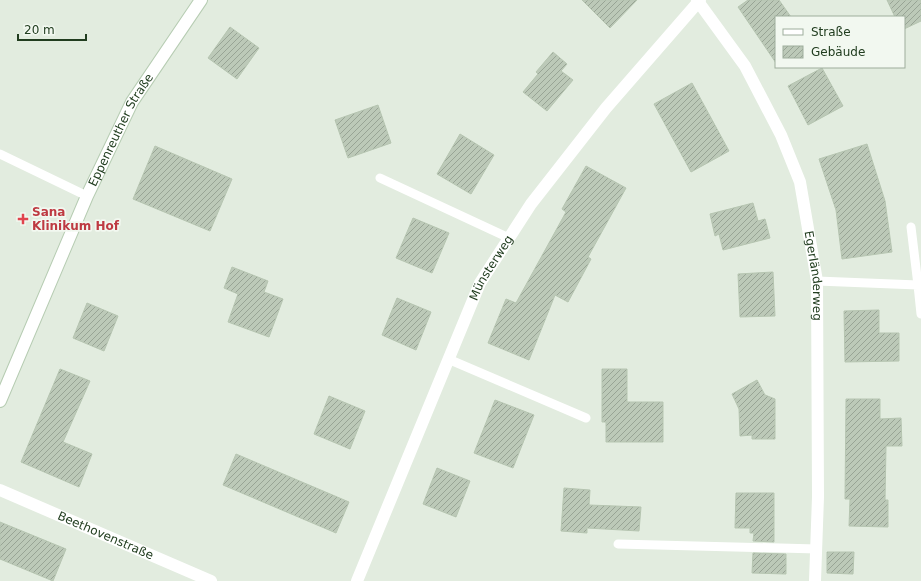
<svg xmlns="http://www.w3.org/2000/svg" width="921" height="581" font-family="'DejaVu Sans',sans-serif">
	<style>
		.building { fill: url(#building-hatch); stroke: #b6c5b1 }
		.lines { fill: none; stroke-linecap: round; stroke-linejoin: round }
		.secondary-casing { stroke: #b6ccb2; stroke-width: 14 }
		.service { stroke: #fff; stroke-width: 9 }
		.minor { stroke: #fff; stroke-width: 12 }
		.secondary { stroke: #fff; stroke-width: 12 }
		.health-dot { fill: #e0444e; stroke: #f2f8f0; stroke-width: 1.5 }
		.labels { text-anchor: middle; dominant-baseline: central; stroke-width: 3.5; stroke-linejoin: round; paint-order: stroke }
		.street-label { font-size: 12px; fill: #213d1f; stroke: #f2f8f0 }
		.health-label { font-size: 12px; font-weight: bold; fill: #be3a42; stroke: #f2f8f0; text-anchor: start }
	</style>
	<defs>
		<pattern id="building-hatch" width="6" height="6" patternUnits="userSpaceOnUse"><rect width="6" height="6" fill="#bcc9b8"/><path d="M-1 1l2-2M0 6l6-6M5 7l2-2" fill="none" stroke="#98a495"/></pattern>
	</defs>
	<rect width="100%" height="100%" fill="#e2ecdf"/>
	<g class="building">
		<path d="M 582,0 L 637,0 L 610,28 Z"/>
		<path d="M 748,0 L 779,0 L 791,17 L 776,17 L 776,63 L 738,7 Z"/>
		<path d="M 887,0 L 921,0 L 921,21 L 904,29 L 904,17 L 895,17 Z"/>
		<path d="M 230,27 L 259,48 L 237,79 L 208,58 Z"/>
		<path d="M 553,52 L 567,64 L 561,71 L 573,80 L 547,111 L 523,92 L 538,74 L 536,72 Z"/>
		<path d="M 822,68 L 843,106 L 808,125 L 788,86 Z"/>
		<path d="M 692,83 L 729,151 L 691,172 L 654,104 Z"/>
		<path d="M 378,105 L 391,143 L 348,158 L 335,120 Z"/>
		<path d="M 460,134 L 494,155 L 471,194 L 437,174 Z"/>
		<path d="M 867,144 L 885,201 L 892,252 L 842,259 L 836,210 L 819,159 Z"/>
		<path d="M 155,146 L 232,179 L 210,231 L 133,199 Z"/>
		<path d="M 586,166 L 626,188 L 588,257 L 591,259 L 568,302 L 555,295 L 529,360 L 488,343 L 506,299 L 516,303 L 566,212 L 562,209 Z"/>
		<path d="M 753,203 L 758,221 L 765,219 L 770,238 L 723,250 L 719,234 L 715,236 L 710,214 Z"/>
		<path d="M 413,218 L 449,233 L 432,273 L 396,258 Z"/>
		<path d="M 232,267 L 268,281 L 264,292 L 283,299 L 269,337 L 228,322 L 238,294 L 224,288 Z"/>
		<path d="M 773,272 L 775,316 L 740,317 L 738,274 Z"/>
		<path d="M 397,298 L 431,312 L 416,350 L 382,335 Z"/>
		<path d="M 87,303 L 118,316 L 104,351 L 73,338 Z"/>
		<path d="M 879,310 L 879,333 L 899,333 L 899,361 L 845,362 L 844,311 Z"/>
		<path d="M 60,369 L 90,381 L 63,442 L 92,454 L 79,487 L 21,462 Z"/>
		<path d="M 602,369 L 627,369 L 627,402 L 663,402 L 663,442 L 606,442 L 606,422 L 602,422 Z"/>
		<path d="M 757,380 L 765,395 L 775,399 L 775,439 L 752,439 L 752,435 L 740,436 L 739,409 L 732,394 Z"/>
		<path d="M 329,396 L 365,411 L 350,449 L 314,434 Z"/>
		<path d="M 846,399 L 880,399 L 880,419 L 901,418 L 902,446 L 886,446 L 885,500 L 888,500 L 888,527 L 849,526 L 850,499 L 845,499 Z"/>
		<path d="M 495,400 L 534,415 L 513,468 L 474,453 Z"/>
		<path d="M 236,454 L 349,502 L 336,533 L 223,485 Z"/>
		<path d="M 437,468 L 470,481 L 456,517 L 423,504 Z"/>
		<path d="M 564,488 L 590,490 L 589,505 L 641,507 L 639,531 L 587,528 L 587,533 L 561,531 Z"/>
		<path d="M 736,493 L 774,493 L 774,542 L 753,541 L 754,533 L 750,533 L 750,528 L 735,528 Z"/>
		<path d="M 0,522 L 66,549 L 53,581 L 0,559 Z"/>
		<path d="M 827,552 L 854,552 L 853,574 L 827,573 Z"/>
		<path d="M 753,553 L 786,554 L 786,574 L 752,573 Z"/>
	</g>
	<g class="lines">
		<g class="secondary-casing">
			<g id="secondary">
				<path id="s4" d="M 0,401 L 87,196 L 132,102 L 201,0"/>
			</g>
		</g>
		<g class="service">
			<path d="M 0,154 L 87,196"/>
			<path d="M 380,178 L 509,238"/>
			<path d="M 911,227 L 918,285"/>
			<path d="M 817,281 L 918,285 L 921,314"/>
			<path d="M 448,359 L 586,418"/>
			<path d="M 618,544 L 817,549"/>
		</g>
		<g class="minor">
			<path id="s1" d="M 697,0 L 745,66 L 781,135 L 800,182 L 817,281 L 818,497 L 815,581"/>
			<path id="s2" d="M 0,490 L 211,581"/>
			<path id="s3" d="M 357,581 L 480,283 L 531,204 L 606,108 L 700,0"/>
		</g>
		<use href="#secondary" class="secondary"/>
	</g>
	<path class="health-dot" d="M21 213h4v4h4v4h-4v4h-4v-4h-4v-4h4z"/>
	<g class="labels">
		<g class="street-label">
			<text stroke="none"><textPath href="#s4" startOffset="297">Eppenreuther Straße</textPath></text>
			<text stroke="none"><textPath href="#s3" startOffset="341">Münsterweg</textPath></text>
			<text stroke="none"><textPath href="#s1" startOffset="305">Egerländerweg</textPath></text>
			<text stroke="none"><textPath href="#s2" startOffset="115">Beethovenstraße</textPath></text>
		</g>
		<g class="health-label">
			<text x="32" y="212">Sana<tspan x="32" dy="14">Klinikum Hof</tspan></text>
		</g>
	</g>
	<rect x="775" y="16" width="130" height="52" fill="#f2f8f0" stroke="#9ead9c"/>
	<rect x="783" y="29" width="20" height="6" fill="#ffffff" stroke="#9ead9c"/>
	<text x="811" y="36" font-size="12" fill="#213d1f">Straße</text>
	<rect x="783" y="46" width="20" height="12" fill="url(#building-hatch)" stroke="#9ead9c"/>
	<text x="811" y="56" font-size="12" fill="#213d1f">Gebäude</text>
	<path d="M18 34v6h68v-6" fill="none" stroke="#213d1f" stroke-width="2"/>
	<text x="24" y="34" font-size="12" fill="#213d1f" stroke="#f2f8f0" stroke-width="3" paint-order="stroke">20 m</text>
</svg>
